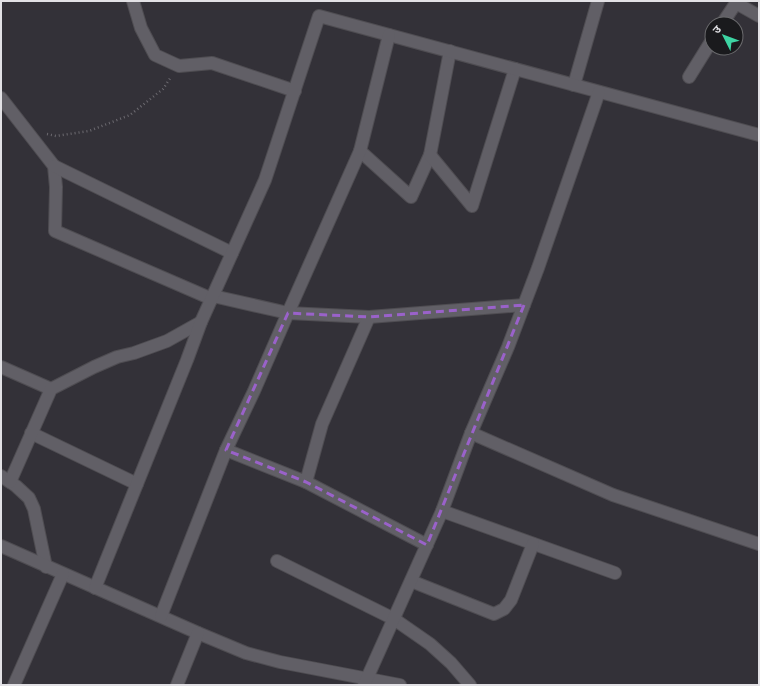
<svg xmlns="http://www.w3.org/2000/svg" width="760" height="686" font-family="'PT Serif','Noto Sans Devanagari',serif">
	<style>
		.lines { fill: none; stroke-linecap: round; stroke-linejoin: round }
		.minor-casing { stroke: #4f4d52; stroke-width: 14 }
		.path { stroke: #6c6a70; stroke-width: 2.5; stroke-dasharray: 1 3; stroke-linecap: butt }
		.minor { stroke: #615f66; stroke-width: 12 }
		.marked { fill: none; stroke: #9a62ca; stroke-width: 3; stroke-dasharray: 8 5; stroke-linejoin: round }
	</style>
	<rect width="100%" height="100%" fill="#333138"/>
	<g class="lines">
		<g class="minor-casing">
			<g id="minor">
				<path d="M 133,1 L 141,28 L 155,55 L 179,66 L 212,63 L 295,91"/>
				<path d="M 722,24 L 736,3 L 759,16"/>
				<path d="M 689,77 L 712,40"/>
				<path d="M 574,85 L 598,1"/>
				<path d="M 1,98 L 54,166 L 56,187 L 55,231 L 212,299"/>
				<path d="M 360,151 L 411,197 L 430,155 L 450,51"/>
				<path d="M 430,155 L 472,206 L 515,69"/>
				<path d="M 54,166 L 232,253"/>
				<path d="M 213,296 L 288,313 L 369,317 L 524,305"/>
				<path d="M 1,367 L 51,389"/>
				<path d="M 31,433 L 137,484"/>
				<path d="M 471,433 L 613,495 L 759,544"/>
				<path d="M 226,450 L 306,482 L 427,545"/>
				<path d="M 1,476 L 16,486 L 29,498 L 34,509 L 46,567"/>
				<path d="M 10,482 L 51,389 L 94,367 L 117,357 L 134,353 L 167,341 L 201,322"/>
				<path d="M 306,482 L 322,424 L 369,317"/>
				<path d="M 442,511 L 615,573"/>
				<path d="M 1,546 L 198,633 L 246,653 L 280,662 L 400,685"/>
				<path d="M 277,561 L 394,619 L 430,644 L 451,663 L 470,685"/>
				<path d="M 411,581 L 494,614 L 504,609 L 511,600 L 533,544"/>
				<path d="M 95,588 L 187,360 L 201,322 L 265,180 L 319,16 L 759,135"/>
				<path d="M 161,616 L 226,450 L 254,391 L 288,313 L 360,151 L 389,35"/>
				<path d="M 14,685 L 63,574"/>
				<path d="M 177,685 L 198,633"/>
				<path d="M 364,685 L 442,511 L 471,433 L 508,347 L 538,268 L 599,92"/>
			</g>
		</g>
		<path class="path" d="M 47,134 L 56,136 L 89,131 L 130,115 L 163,89 L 171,77"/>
		<use href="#minor" class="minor"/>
	</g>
	<path class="marked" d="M 524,305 L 427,545 L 306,482 L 226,450 L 288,313 L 369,317 Z"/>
	<rect width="760" height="686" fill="none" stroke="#e2e1e5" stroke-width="4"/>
	<g transform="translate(724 36) rotate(312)"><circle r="19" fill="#1a1a1d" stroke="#6a6a6d"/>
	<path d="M0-3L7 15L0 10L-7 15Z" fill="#3dd4a3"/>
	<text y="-6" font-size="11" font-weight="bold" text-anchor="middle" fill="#e2e1e5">उ</text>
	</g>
</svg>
